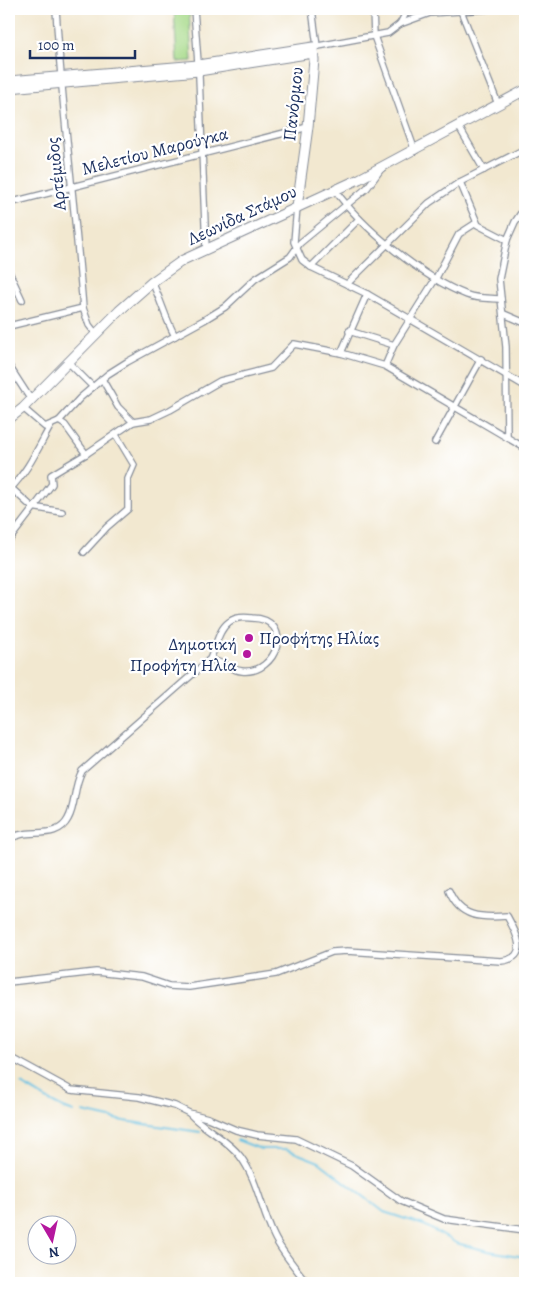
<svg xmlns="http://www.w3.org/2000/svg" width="534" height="1292" font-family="Alegreya,serif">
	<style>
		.green { fill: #a7da8a; stroke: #618474 }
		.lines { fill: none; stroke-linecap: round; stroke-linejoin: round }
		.stream { stroke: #66c2e4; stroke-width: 2 }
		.street-casing { stroke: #868c97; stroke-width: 8 }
		.secondary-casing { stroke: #868c97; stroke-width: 11 }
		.street { stroke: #fff; stroke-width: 5.5 }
		.secondary { stroke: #fff; stroke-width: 9 }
		.poi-dot { fill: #b5179e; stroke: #fff; stroke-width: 2 }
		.labels { text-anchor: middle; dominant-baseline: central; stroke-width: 4.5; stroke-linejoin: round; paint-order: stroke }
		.street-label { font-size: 18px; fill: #1b2f5e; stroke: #fff }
		.poi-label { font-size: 18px; fill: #1b2f5e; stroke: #fff; text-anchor: start }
	</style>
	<rect width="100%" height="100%" fill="#fff"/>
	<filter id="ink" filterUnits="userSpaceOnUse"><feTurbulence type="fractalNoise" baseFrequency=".02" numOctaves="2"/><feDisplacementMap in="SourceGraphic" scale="10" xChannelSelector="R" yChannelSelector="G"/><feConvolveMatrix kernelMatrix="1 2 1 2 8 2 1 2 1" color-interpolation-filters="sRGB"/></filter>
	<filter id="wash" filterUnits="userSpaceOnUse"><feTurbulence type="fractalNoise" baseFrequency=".0096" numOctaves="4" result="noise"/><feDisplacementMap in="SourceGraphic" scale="20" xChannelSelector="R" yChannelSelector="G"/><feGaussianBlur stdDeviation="1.12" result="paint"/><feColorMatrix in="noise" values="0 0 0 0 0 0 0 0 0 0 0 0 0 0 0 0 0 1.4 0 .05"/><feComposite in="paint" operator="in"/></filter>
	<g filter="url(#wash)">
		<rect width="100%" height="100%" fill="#f2e8d0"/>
		<path class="green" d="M 174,9 L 189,9 L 192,61 L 177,62 Z"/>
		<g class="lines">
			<g class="stream">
				<path d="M 9,1078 L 12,1080"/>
				<path d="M 21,1084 C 38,1093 57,1108 74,1112"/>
				<path d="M 83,1112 L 124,1121 L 200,1132"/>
				<path d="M 237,1140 L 261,1149 L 286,1149 L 319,1162 L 384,1212 L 424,1225 L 456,1243 L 488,1251 L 525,1257"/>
			</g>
		</g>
	</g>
	<g filter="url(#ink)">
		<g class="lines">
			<g class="street-casing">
				<g id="street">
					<path d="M 56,9 C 62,109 75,208 83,308 L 89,325 L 96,334"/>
					<path d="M 194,9 L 199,76 L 206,249"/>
					<path d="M 312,9 L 317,46"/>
					<path d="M 373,9 L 374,36 L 415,151"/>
					<path d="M 461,11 L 498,104"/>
					<path d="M 400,24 L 430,13 L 489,9"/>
					<path d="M 313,47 L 388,33 L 400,24 L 408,9"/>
					<path d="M 521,92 L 525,101"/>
					<path d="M 459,127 L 484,170"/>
					<path d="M 460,182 L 478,225 L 507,240"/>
					<path d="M 335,190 C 362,228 423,278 467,295 C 477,299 491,298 501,299"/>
					<path d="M 9,203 L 308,127"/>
					<path d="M 297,207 L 294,242 L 302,260 L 311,267 L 367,294 L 525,386"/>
					<path d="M 311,267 L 359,219"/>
					<path d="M 9,272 L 22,300"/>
					<path d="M 152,282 C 161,300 165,318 175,336"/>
					<path d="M 347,284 L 429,203 L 460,182 L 525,149"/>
					<path d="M 504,314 L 525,323"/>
					<path d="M 9,326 L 83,308"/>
					<path d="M 349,331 L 394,345"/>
					<path d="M 341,353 L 367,294"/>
					<path d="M 68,362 L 93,387"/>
					<path d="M 9,366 L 31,400"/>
					<path d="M 385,366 L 394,345 L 436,278 L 459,234 L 476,223"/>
					<path d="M 102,379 L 118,407 L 133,422"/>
					<path d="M 23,408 L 45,427 L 59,421 L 65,425 L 86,454"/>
					<path d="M 59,421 L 80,398 L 108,374 L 127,362 L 204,320 L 225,307 L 255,279 L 290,257 L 300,243 L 367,188 L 381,169"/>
					<path d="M 507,437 L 506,347 L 499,279 L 507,240 L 515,222 L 525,207"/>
					<path d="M 435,442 L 481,359"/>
					<path d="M 11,488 L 32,507 L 62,512"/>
					<path d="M 9,490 C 28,471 38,448 51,425"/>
					<path d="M 9,523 L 14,531"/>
					<path d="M 9,540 L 52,484 L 51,475 L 86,454 L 133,422 L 151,419 L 170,410 L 220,381 L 271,368 L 294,344 L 341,353 L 385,366 L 525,448"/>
					<path d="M 84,552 L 107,527 L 128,509 L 128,479 L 134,465 L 116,435"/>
					<path d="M 9,840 C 26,826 56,842 68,819 C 76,805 73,788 82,771 L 210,659 C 216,647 218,630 229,622 C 235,617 244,617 252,618 C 296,619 277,675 242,671 C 231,670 221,662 210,659"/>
					<path d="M 9,982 L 96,972 L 142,977 L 169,986 L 189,987 L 276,974 L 332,952 L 347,951 L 501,961 C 531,958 516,932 507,916 C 481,918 460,918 449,891"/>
					<path d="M 9,1056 L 71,1090 L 139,1097 L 175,1106 L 189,1113 L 208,1118 L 236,1130 L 257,1135 L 296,1139 L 352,1166 L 401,1201 L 444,1219 L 525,1230"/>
					<path d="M 190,1114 C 205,1130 227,1139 240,1156 C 258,1180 261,1210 274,1236 C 282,1253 296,1268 307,1283"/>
				</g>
			</g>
			<g class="secondary-casing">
				<g id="secondary">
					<path d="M 9,81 L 198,65 L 313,47 L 314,60 L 308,127 L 297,207"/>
					<path d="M 9,88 L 199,71 L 313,53"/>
					<path d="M 9,419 L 23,408 L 119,311 L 152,282 L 183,260 L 359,179 L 525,90"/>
				</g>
			</g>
			<use href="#street" class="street"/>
			<use href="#secondary" class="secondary"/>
		</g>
	</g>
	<g class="poi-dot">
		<circle cx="249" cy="638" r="5"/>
		<circle cx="247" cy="654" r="5"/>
	</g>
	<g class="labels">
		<g class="street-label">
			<text transform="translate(293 104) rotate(-84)">Πανόρμου</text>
			<text transform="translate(155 151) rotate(-14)">Μελετίου Μαρούγκα</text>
			<text transform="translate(56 174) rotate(-96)">Αρτέμιδος</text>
			<text transform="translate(242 215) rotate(-25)">Λεωνίδα Στάμου</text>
		</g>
		<g class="poi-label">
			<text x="259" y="638">Προφήτης Ηλίας</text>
			<text x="237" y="644" text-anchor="end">Δημοτική<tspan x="237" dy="21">Προφήτη Ηλία</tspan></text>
		</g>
	</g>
	<rect width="534" height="1292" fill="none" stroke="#fff" stroke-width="30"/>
	<g transform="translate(52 1240) rotate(171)"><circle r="24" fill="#ffffff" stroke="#a4acbf"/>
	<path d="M0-4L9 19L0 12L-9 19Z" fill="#b5179e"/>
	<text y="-8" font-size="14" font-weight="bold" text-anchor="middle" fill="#1b2f5e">N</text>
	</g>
	<path d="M30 50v8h105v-8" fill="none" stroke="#1b2f5e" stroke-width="2.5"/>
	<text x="38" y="50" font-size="15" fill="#1b2f5e" stroke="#ffffff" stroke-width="4" paint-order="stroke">100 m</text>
</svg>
